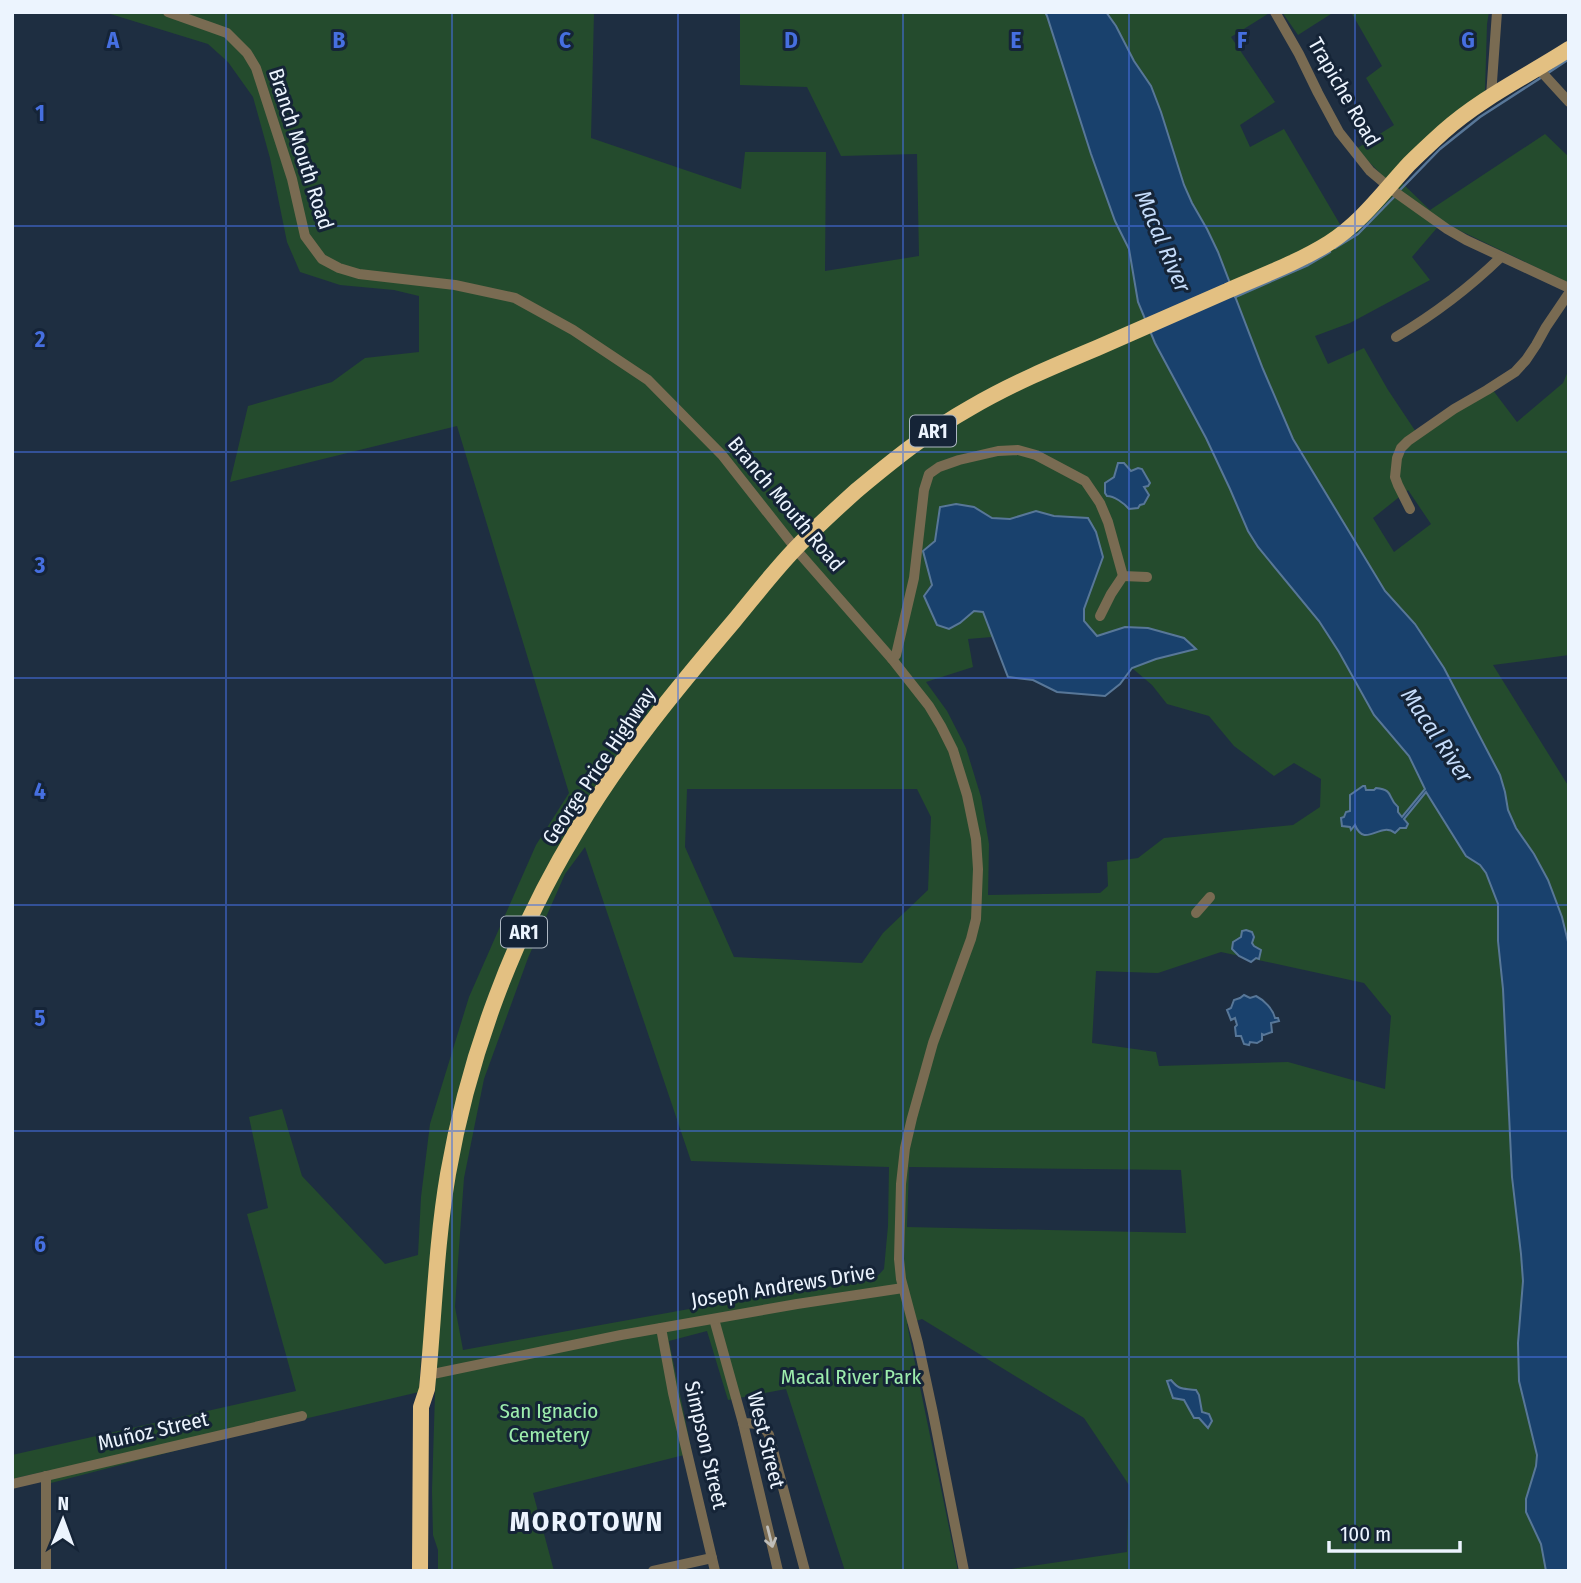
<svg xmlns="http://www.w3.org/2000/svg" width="1581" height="1583" font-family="'Fira Sans Condensed',sans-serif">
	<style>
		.green { fill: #244b2d; fill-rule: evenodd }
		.water { fill: #19416d; stroke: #587798; stroke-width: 2 }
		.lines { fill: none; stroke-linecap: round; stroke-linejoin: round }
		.stream { stroke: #587798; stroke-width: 2.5 }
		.minor { stroke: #796b52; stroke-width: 10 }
		.highway { stroke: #e3c082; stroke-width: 16 }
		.oneway { stroke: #bebdb9 }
		.grid { fill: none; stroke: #466fe0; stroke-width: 2; stroke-opacity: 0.55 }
		.labels { text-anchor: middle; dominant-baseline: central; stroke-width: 6; stroke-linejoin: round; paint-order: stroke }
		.shield { fill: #152437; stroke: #acb6c2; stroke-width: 2 }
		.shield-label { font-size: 19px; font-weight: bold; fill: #ecf4fe }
		.street-label { font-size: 21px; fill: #ecf4fe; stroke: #152437 }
		.park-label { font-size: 21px; fill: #9dedad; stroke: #152437 }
		.water-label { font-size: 23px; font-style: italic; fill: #c5dcfa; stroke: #152437 }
		.district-label { font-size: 28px; font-weight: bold; letter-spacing: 2px; fill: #ecf4fe; stroke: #152437 }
		.grid-label { font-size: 23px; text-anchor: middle; font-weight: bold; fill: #466fe0; stroke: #152437; stroke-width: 6; stroke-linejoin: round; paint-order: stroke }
	</style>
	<rect width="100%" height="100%" fill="#1e2e41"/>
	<g class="green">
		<path d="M 104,12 L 594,12 L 591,138 L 741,189 L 745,152 L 826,152 L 825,271 L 919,256 L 917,154 L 841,156 L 807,87 L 740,85 L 740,12 L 1045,12 L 1047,16 L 1091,154 L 1115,221 L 1129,249 L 1138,302 L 1155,343 L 1206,438 L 1230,489 L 1248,531 L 1258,547 L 1319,621 L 1339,652 L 1374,715 L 1409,756 L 1426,791 L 1458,844 L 1466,856 L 1480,865 L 1486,873 L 1491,884 L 1498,904 L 1498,941 L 1503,989 L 1509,1127 L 1523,1281 L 1518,1343 L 1519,1381 L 1537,1455 L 1536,1466 L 1526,1499 L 1526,1512 L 1541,1544 L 1546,1571 L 998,1571 L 1127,1552 L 1129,1485 L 1084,1418 L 922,1319 L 907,1324 L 958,1571 L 845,1571 L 786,1389 L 728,1400 L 707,1331 L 669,1341 L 692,1453 L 533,1493 L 554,1571 L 438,1571 L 438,1550 L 433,1535 L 432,1491 L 436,1361 L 421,1357 L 419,1392 L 236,1435 L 51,1483 L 51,1470 L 12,1479 L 12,1455 L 296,1391 L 247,1214 L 268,1208 L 249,1117 L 282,1109 L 302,1176 L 385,1264 L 418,1255 L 421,1197 L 430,1124 L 469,997 L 536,845 L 569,793 L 457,426 L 230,482 L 248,406 L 332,382 L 365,358 L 419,352 L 419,296 L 394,290 L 340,285 L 300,272 L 287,242 L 270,158 L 253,97 L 228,62 L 208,44 ZM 973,506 L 992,518 L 1010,519 L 1036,511 L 1054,516 L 1088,518 L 1103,557 L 1084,609 L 1084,621 L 1097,636 L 1125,627 L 1148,628 L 1184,639 L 1195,649 L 1156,659 L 1132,668 L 1152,685 L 1167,704 L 1209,716 L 1234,746 L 1274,776 L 1294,763 L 1321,779 L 1320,807 L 1293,825 L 1164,838 L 1138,858 L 1107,862 L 1108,886 L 1100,893 L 988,895 L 989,844 L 981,797 L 966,748 L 947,711 L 926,682 L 973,667 L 968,639 L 992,637 L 983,612 L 974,611 L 960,623 L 937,625 L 924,597 ZM 687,789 L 917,789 L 931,817 L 928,890 L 883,933 L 862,963 L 734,957 L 685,847 ZM 585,847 L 691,1161 L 889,1167 L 888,1226 L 884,1269 L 874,1280 L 750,1298 L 463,1350 L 455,1307 L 459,1247 L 464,1178 L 484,1079 L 528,958 L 565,874 ZM 1221,952 L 1364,983 L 1391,1016 L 1385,1089 L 1288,1062 L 1159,1066 L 1156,1052 L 1092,1043 L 1096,971 L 1158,973 ZM 909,1167 L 1181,1170 L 1186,1233 L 907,1227 Z"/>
		<path d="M 1106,12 L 1271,12 L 1231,37 L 1275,102 L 1240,125 L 1250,147 L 1284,129 L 1341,226 L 1284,273 L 1402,183 L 1430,210 L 1545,134 L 1569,157 L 1569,283 L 1442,222 L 1412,257 L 1430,280 L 1350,323 L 1315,336 L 1328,364 L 1364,348 L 1388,390 L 1416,432 L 1489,385 L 1517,422 L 1563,383 L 1569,369 L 1569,655 L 1493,665 L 1569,787 L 1569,946 L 1562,917 L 1548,880 L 1534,854 L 1517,828 L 1508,810 L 1505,792 L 1500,775 L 1444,668 L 1415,624 L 1385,591 L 1293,439 L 1263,369 L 1218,252 L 1207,229 L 1192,203 L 1184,185 L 1161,112 L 1151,86 L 1134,61 L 1116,26 ZM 1408,490 L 1431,524 L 1394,552 L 1373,518 Z"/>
		<path d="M 1282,12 L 1334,12 L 1298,35 Z"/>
		<path d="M 1351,12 L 1489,12 L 1487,24 L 1485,91 L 1386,179 L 1356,149 L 1394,125 L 1366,78 L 1382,66 Z"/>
	</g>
	<g class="water">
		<path d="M 1045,12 L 1106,12 L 1116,26 L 1134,61 L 1151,86 L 1161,112 L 1184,185 L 1192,203 L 1207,229 L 1218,252 L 1263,369 L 1293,439 L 1385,591 L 1415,624 L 1444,668 L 1500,775 L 1505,792 L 1508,810 L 1516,828 L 1534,854 L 1548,880 L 1562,917 L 1569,946 L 1569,1571 L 1546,1571 L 1541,1544 L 1526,1512 L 1526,1499 L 1536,1466 L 1537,1455 L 1519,1381 L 1518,1343 L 1523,1281 L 1521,1254 L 1512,1177 L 1503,989 L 1498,941 L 1498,904 L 1486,873 L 1480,865 L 1466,856 L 1426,792 L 1404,819 L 1408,824 L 1406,828 L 1400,828 L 1395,833 C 1380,821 1365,849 1355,825 L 1351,830 L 1350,827 L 1342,826 L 1341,818 L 1344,817 L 1346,812 L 1350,811 L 1350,795 L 1363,786 L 1365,786 L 1366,790 L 1374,790 L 1376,788 C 1395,790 1387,798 1398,807 L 1398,812 L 1402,817 L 1425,789 L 1409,756 L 1374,715 L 1339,652 L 1319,621 L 1258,547 L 1248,531 L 1230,489 L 1206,438 L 1155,343 L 1138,302 L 1129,249 L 1115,221 L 1091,154 L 1047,16 Z"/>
		<path d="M 1118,463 L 1124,463 L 1131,471 L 1138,468 L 1142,469 L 1150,483 L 1148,486 L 1144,487 L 1149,495 L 1144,504 L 1140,505 L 1138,508 L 1129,509 C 1124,503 1114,496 1107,496 L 1105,493 L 1105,483 L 1114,477 Z"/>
		<path d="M 956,504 L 974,507 L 992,518 L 1010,519 L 1036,511 L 1054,516 L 1088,518 L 1096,532 L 1103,557 L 1084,609 L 1084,621 L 1097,636 L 1125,627 L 1148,628 L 1184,638 L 1196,649 L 1156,659 L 1132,668 L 1120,684 L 1105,696 L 1057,692 L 1033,680 L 1008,677 L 983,612 L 974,611 L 960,623 L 949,629 L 937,625 L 924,596 L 932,585 L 923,551 L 935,541 L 940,507 Z"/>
		<path d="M 1246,930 L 1252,932 L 1254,937 L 1252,943 L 1254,946 L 1261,950 L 1259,959 L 1256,958 L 1251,962 L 1239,956 L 1232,949 L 1233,942 L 1241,937 L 1242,931 Z"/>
		<path d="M 1244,995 L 1250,998 L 1256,996 C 1264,1000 1273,1009 1275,1018 L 1278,1018 L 1279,1021 L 1271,1023 L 1272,1032 L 1264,1035 L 1262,1034 L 1262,1040 L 1257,1043 L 1250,1042 L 1249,1045 L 1244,1044 L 1241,1036 L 1236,1036 L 1235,1027 L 1237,1025 L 1235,1018 L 1231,1020 L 1227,1010 L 1231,1008 L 1234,1000 L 1240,998 Z"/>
		<path d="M 1171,1380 C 1180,1391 1183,1388 1196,1390 L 1199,1395 L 1202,1412 L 1209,1414 L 1212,1421 L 1208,1428 L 1199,1418 L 1194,1418 L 1184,1400 L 1173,1398 L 1167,1381 Z"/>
	</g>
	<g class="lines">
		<g class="stream">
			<path d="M 1548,73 L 1569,59"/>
			<path d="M 1400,190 L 1440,149 L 1480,117 L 1542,77"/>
			<path d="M 1335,248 L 1358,234 L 1396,195"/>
			<path d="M 1235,297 L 1308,265 L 1330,252"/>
		</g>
		<g class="minor">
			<path d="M 168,12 L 227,33 L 247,53 L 256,68 L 292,179 L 305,236 L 322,259 L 339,268 L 359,274 L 455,285 L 515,298 L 573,330 L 648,380 L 722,455 L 800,554 L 892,659 L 929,706 L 941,726 L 953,750 L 967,795 L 976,839 L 978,869 L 976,919 L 971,939 L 933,1043 L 912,1118 L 905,1148 L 901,1184 L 899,1259 L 901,1279 L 918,1343 L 933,1413 L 964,1571"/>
			<path d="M 1275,12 L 1299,54 L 1318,93 L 1339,132 L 1370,171 L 1395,192 L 1447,229 L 1466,240 L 1569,288"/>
			<path d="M 1537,67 L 1569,102"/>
			<path d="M 1491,96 L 1497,12"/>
			<path d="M 1396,337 C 1435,314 1469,288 1501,257"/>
			<path d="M 1410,509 L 1398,485 L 1395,477 L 1397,458 L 1401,448 L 1408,441 L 1454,409 L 1487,390 L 1515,372 L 1526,360 L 1536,345 L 1546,327 L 1569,293"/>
			<path d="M 1100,616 L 1111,594 L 1123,576"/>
			<path d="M 892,659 L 896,655 L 914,578 L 924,490 L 929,474 L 939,467 L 959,460 L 998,451 L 1018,450 L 1036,455 L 1085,481 L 1100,503 L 1108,522 L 1123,576 L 1147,577"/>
			<path d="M 1196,913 L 1210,897"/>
			<path d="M 714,1319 L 743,1423 L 778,1571"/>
			<path d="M 661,1328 L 673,1393 L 715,1571"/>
			<path d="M 428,1375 L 621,1335 L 797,1304 L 903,1288"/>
			<path d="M 743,1423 C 755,1423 763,1424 769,1435 L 805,1571"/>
			<path d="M 12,1484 L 302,1416"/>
			<path d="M 46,1571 L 46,1476"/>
			<path d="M 653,1571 L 712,1558"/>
		</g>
		<path class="highway" d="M 420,1571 L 421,1407 L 427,1389 C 434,1318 436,1244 448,1174 C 469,1054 513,936 576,832 C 621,756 677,688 734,621 C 754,597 773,572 795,549 C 814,529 835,510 856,491 C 892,461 929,431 970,408 C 1011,384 1054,366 1097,348 C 1141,329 1184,310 1227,291 C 1261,276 1297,263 1329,243 C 1361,223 1384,191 1409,164 C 1420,153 1432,142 1443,132 C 1481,98 1527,76 1569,49"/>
	</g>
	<defs><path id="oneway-shaft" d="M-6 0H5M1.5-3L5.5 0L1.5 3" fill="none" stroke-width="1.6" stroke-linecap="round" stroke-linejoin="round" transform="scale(1.75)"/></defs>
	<use class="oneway" href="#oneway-shaft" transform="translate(770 1537) rotate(76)"/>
	<path class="grid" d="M 226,12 L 226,1571M 452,12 L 452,1571M 678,12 L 678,1571M 903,12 L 903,1571M 1129,12 L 1129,1571M 1355,12 L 1355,1571M 12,226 L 1569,226M 12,452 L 1569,452M 12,678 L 1569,678M 12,905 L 1569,905M 12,1131 L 1569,1131M 12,1357 L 1569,1357"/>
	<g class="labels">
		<g class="shield">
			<rect x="910" y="415.5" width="46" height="31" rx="5"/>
			<rect x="501" y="916.5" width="46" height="31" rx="5"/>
		</g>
		<g class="shield-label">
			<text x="933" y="431">AR1</text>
			<text x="524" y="932">AR1</text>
		</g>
		<g class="street-label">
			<text transform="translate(1344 92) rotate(60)">Trapiche Road</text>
			<text transform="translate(301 149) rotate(72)">Branch Mouth Road</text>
			<text transform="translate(786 504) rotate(50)">Branch Mouth Road</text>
			<text transform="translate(599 766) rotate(-56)">George Price Highway</text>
			<text transform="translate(783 1286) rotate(-9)">Joseph Andrews Drive</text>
			<text transform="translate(153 1431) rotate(-13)">Muñoz Street</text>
			<text transform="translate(766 1440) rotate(76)">West Street</text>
			<text transform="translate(706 1445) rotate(77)">Simpson Street</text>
		</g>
		<g class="park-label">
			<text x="851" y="1377">Macal River Park</text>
			<text x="549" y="1411">San Ignacio<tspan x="549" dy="24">Cemetery</tspan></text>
		</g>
		<g class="water-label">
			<text transform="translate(1163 241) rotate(67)">Macal River</text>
			<text transform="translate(1437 735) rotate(56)">Macal River</text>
		</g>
		<g class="district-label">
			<text x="587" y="1521">MOROTOWN</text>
		</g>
	</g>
	<g class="grid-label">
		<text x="113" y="48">A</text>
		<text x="339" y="48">B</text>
		<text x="565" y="48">C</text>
		<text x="791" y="48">D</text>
		<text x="1016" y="48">E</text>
		<text x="1242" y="48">F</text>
		<text x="1468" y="48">G</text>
		<text x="40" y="121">1</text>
		<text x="40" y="347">2</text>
		<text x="40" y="573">3</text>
		<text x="40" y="799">4</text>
		<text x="40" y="1026">5</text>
		<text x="40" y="1252">6</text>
	</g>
	<rect width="1581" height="1583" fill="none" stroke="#ecf4fe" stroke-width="28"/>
	<g transform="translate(63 1520) rotate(1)" stroke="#152437" stroke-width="5" paint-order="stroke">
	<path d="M0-5L12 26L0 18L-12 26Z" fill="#ecf4fe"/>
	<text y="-10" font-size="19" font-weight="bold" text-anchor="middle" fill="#ecf4fe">N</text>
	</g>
	<path d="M1329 1541v10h131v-10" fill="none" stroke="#ecf4fe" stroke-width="3.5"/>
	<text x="1340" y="1541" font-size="21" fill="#ecf4fe" stroke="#152437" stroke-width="5" paint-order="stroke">100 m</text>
</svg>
